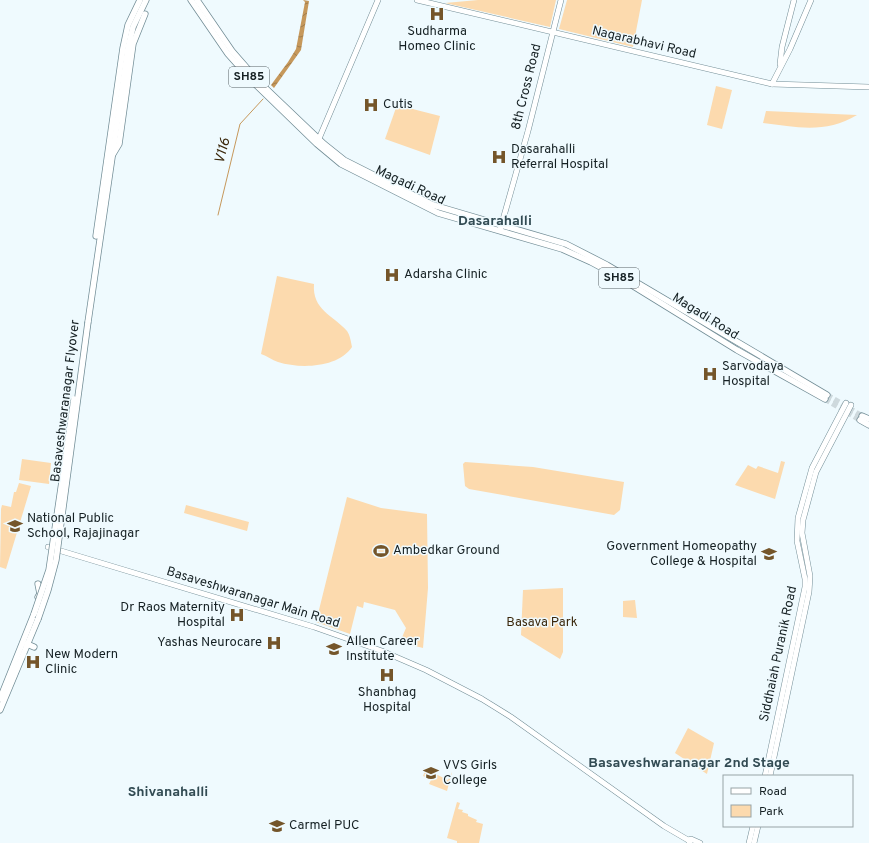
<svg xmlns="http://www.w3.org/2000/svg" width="869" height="843" font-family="Overpass,sans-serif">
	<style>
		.green { fill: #fcdaae }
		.water { fill: url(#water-waves) }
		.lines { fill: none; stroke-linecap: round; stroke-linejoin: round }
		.stream { stroke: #c6985b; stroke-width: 1 }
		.primary-tunnel { stroke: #ced9dd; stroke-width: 5.5; stroke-dasharray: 5.5 3; stroke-linecap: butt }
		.secondary-casing { stroke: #728d96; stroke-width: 6 }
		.primary-casing { stroke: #728d96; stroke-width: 7 }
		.secondary { stroke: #fff; stroke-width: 5 }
		.primary { stroke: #fff; stroke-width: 5.5 }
		.primary-bridge-casing { stroke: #728d96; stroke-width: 7; stroke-linecap: butt }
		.primary-bridge { stroke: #fff; stroke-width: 5.5 }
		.labels { text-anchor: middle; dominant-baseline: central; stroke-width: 3; stroke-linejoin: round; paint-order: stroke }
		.shield { fill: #effafe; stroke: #566165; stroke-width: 1 }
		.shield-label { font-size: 12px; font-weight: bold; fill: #152023 }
		.poi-label { font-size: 13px; fill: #152023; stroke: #effafe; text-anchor: start }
		.street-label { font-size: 13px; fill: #152023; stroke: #effafe }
		.park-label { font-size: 13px; fill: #3a270b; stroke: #effafe }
		.water-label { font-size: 14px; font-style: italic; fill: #3c290d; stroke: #effafe }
		.neighbourhood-label { font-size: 14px; font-weight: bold; fill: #324b53; stroke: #effafe }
	</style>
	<defs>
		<pattern id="water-waves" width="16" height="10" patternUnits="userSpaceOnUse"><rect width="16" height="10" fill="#c6985b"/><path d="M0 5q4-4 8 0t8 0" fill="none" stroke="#a07c4b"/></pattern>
	</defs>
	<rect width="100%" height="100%" fill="#effafe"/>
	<g class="green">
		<path d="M 478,0 L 556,0 L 550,27 L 445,3 Z"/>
		<path d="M 567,0 L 642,0 L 633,47 L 559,29 Z"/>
		<path d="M 716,86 L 732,90 L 722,129 L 707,125 Z"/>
		<path d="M 397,105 L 440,116 L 430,155 L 385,139 Z"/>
		<path d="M 766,111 L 857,115 C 826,134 796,127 763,123 Z"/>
		<path d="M 277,276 L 314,284 C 312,310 333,315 347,331 C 350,335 351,342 352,347 C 338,368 300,369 278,362 C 272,360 267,356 261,354 Z"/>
		<path d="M 22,459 L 51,463 L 49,484 L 19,480 Z"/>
		<path d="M 781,461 L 785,462 L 775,499 L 735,485 L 748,465 L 756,469 L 758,466 L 778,473 Z"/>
		<path d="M 465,462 L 533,467 L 624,482 L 620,510 L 614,515 L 469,489 L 465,486 L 463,464 Z"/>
		<path d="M 19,483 L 31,486 L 6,569 L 0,567 L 1,509 L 2,505 L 11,507 L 14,492 L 16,492 Z"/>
		<path d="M 347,497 L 381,508 L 427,514 L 428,588 L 423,648 L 400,642 L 406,628 L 395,610 L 364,602 L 363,608 L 357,606 L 350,634 L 316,622 Z"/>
		<path d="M 186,505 L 249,522 L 247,531 L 184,513 Z"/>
		<path d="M 563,588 L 563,652 L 560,659 L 521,635 L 523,590 Z"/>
		<path d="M 635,600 L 637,618 L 623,617 L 623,601 Z"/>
		<path d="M 688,728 L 714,743 L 707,774 L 675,753 Z"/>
		<path d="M 423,768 L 448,780 L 452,772 L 447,791 L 429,784 L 431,780 L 423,776 L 425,771 Z"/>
		<path d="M 457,802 L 460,803 L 458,809 L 463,810 L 462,812 L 468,814 L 468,816 L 477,820 L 476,822 L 483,824 L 479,843 L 457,843 L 457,841 L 447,838 Z"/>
	</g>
	<path class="water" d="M 303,0 L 309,1 L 301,50 L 274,88 L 271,85 L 288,62 L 296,49 L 305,2 Z"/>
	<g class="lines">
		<path class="stream" d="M 218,215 L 240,124 L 263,99"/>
		<g class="primary-tunnel">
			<path d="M 827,395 L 862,416"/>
			<path d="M 825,399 L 860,420"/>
		</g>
		<g class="secondary-casing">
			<g id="secondary">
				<path d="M 417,0 L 772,84 L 869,87"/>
				<path d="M 780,64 L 782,47 L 794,0"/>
				<path d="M 772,84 L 790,49 L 811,0"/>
				<path d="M 318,141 L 378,0"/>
				<path d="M 500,230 L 528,131 L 561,0"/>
				<path d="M 48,547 L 314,627 L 382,651 L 426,670 L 482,699 L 511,717 L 664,826 L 688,840 L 690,843"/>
				<path d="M 765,776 L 805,587 L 805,579 L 797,541 L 798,518 L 812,468 L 846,403"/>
				<path d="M 770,776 L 809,592 L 810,576 L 802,533 L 803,520 L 816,472 L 851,405"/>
				<path d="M 688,840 L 691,839 L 700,843"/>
				<path d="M 749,843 L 753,826"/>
				<path d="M 754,843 L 758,826"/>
			</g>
		</g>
		<g class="primary-casing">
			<g id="primary">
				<path d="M 191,0 L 228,54 L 252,81 L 317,144 L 341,164 L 438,213 L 562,249 L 591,262 L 617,276 L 737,350 L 825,399"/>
				<path d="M 197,0 L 232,51 L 259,82 L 324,144 L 344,160 L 433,205 L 566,244 L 607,265 L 827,395"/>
				<path d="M 113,154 L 119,144 L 133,44 L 145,14"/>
				<path d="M 96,236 L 123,48 L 128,25 L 140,0"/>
				<path d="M 88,322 L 128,48 L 133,27 L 146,0"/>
				<path d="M 862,416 L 869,419"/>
				<path d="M 860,420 L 869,425"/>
				<path d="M 38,597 L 40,594 L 38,584"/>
				<path d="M 27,644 L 34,647"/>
				<path d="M 0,699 L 34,614"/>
				<path d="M 0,710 L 38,619"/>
			</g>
		</g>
		<use href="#secondary" class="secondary"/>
		<use href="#primary" class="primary"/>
		<g class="primary-bridge-casing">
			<g id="primary-bridge">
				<path d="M 34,614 L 49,570 L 74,399"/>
				<path d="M 38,619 L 48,590 L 56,560 L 88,322"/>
			</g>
		</g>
		<use href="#primary-bridge" class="primary-bridge"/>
	</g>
	<defs>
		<g id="hospital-bare" transform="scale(1.2)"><path d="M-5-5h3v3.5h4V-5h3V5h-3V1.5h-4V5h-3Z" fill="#74552a" stroke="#effafe" stroke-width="2.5" paint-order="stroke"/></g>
		<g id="school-bare" transform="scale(1.2)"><path d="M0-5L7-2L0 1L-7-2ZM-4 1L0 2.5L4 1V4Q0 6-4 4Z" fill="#74552a" stroke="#effafe" stroke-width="2.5" paint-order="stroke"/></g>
		<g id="stadium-bare" transform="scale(1.2)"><path d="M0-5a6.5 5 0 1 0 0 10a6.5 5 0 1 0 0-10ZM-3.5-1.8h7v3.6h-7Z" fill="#74552a" stroke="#effafe" stroke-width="2.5" paint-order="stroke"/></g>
		<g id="university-bare" transform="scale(1.2)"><path d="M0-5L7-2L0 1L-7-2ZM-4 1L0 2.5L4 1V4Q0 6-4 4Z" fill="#74552a" stroke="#effafe" stroke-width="2.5" paint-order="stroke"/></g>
	</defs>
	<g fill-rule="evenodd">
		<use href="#hospital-bare" x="437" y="14"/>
		<use href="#hospital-bare" x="371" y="105"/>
		<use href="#hospital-bare" x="499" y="157"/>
		<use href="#hospital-bare" x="392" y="275"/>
		<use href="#hospital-bare" x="710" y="374"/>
		<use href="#school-bare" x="15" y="526"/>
		<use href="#stadium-bare" x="381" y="551"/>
		<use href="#university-bare" x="769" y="554"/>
		<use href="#hospital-bare" x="237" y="615"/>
		<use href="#hospital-bare" x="274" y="643"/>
		<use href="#university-bare" x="334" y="649"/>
		<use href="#hospital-bare" x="33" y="662"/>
		<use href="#hospital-bare" x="387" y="675"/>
		<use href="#university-bare" x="431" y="773"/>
		<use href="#university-bare" x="277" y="826"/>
	</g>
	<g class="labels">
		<g class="shield">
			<rect x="229" y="67" width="40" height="20" rx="3"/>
			<rect x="599" y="268" width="40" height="20" rx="3"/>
		</g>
		<g class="shield-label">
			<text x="249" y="77">SH85</text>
			<text x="619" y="278">SH85</text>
		</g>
		<g class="poi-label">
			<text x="437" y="32" text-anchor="middle">Sudharma<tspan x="437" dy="15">Homeo Clinic</tspan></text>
			<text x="383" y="105">Cutis</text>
			<text x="511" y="150">Dasarahalli<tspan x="511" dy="15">Referral Hospital</tspan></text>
			<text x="404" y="275">Adarsha Clinic</text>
			<text x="722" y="367">Sarvodaya<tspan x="722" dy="15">Hospital</tspan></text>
			<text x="27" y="519">National Public<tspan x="27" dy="15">School, Rajajinagar</tspan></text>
			<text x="757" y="547" text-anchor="end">Government Homeopathy<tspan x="757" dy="15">College &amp; Hospital</tspan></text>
			<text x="393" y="551">Ambedkar Ground</text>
			<text x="225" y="608" text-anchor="end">Dr Raos Maternity<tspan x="225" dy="15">Hospital</tspan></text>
			<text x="346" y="642">Allen Career<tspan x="346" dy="15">Institute</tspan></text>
			<text x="262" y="643" text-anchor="end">Yashas Neurocare</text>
			<text x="45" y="655">New Modern<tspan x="45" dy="15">Clinic</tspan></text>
			<text x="387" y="693" text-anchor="middle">Shanbhag<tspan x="387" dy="15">Hospital</tspan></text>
			<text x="443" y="766">VVS Girls<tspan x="443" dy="15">College</tspan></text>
			<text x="289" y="826">Carmel PUC</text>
		</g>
		<g class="street-label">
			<text transform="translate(644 43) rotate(13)">Nagarabhavi Road</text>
			<text transform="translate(527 87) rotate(-76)">8th Cross Road</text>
			<text transform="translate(410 186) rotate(25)">Magadi Road</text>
			<text transform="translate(705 317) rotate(32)">Magadi Road</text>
			<text transform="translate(66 401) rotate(-83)">Basaveshwaranagar Flyover</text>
			<text transform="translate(253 598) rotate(17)">Basaveshwaranagar Main Road</text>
			<text transform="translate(779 654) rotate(-78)">Siddhaiah Puranik Road</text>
		</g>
		<g class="park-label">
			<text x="542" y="623">Basava Park</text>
		</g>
		<g class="water-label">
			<text transform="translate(223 151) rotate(-76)">V116</text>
		</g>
		<g class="neighbourhood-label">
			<text x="495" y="221">Dasarahalli</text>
			<text x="689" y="763">Basaveshwaranagar 2nd Stage</text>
			<text x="168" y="792">Shivanahalli</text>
		</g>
	</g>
	<rect x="723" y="775" width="130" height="52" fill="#effafe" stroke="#98a3a6"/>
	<rect x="731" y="788" width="20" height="6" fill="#ffffff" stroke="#98a3a6"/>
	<text x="759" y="795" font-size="12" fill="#152023">Road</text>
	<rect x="731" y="805" width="20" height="12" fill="#fcdaae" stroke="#98a3a6"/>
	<text x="759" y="815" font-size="12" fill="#152023">Park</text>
</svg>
